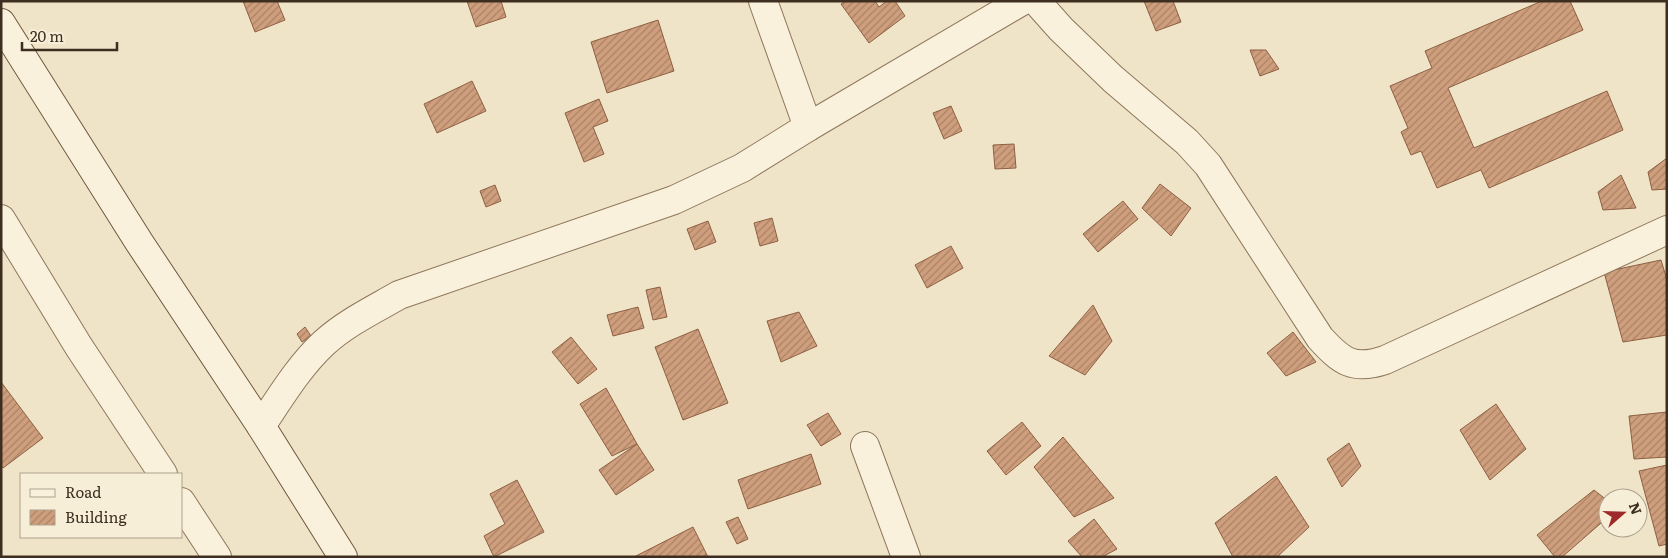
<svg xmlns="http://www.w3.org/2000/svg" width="1668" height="558" font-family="Literata,serif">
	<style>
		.building { fill: url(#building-hatch); stroke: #8d5f41 }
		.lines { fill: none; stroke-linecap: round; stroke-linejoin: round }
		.street-casing { stroke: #8d765c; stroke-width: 30 }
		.secondary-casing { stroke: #6f573f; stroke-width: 30 }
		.street { stroke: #faf1dc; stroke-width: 28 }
		.secondary { stroke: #faf1dc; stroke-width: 28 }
	</style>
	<defs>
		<pattern id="building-hatch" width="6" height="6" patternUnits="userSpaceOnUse" patternTransform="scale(1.25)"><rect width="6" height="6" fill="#cf9f7d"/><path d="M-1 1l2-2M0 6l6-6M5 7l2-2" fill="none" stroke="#a98266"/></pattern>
	</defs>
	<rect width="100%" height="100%" fill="#f0e4c8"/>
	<g class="building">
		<path d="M 243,1 L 277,1 L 285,20 L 255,32 Z"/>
		<path d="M 467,1 L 501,1 L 506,17 L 476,27 Z"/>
		<path d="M 845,1 L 875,1 L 879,7 L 887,1 L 895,1 L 905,16 L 869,43 L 841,4 Z"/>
		<path d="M 1144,1 L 1173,1 L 1181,22 L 1156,31 Z"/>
		<path d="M 1542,1 L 1570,1 L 1583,30 L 1448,88 L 1474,148 L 1607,91 L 1623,130 L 1489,188 L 1481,170 L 1437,188 L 1421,151 L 1411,155 L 1401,132 L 1408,128 L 1390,86 L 1432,68 L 1425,51 Z"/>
		<path d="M 658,20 L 674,71 L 607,93 L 591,42 Z"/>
		<path d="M 1250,50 L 1266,50 L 1279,69 L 1260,76 Z"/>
		<path d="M 472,81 L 486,111 L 437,133 L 424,104 Z"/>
		<path d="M 599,99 L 608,121 L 593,127 L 604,154 L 584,162 L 565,113 Z"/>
		<path d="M 951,106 L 962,131 L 944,139 L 933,113 Z"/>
		<path d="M 1014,144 L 1016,168 L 995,169 L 993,145 Z"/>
		<path d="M 1667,158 L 1667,189 L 1652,190 L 1648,172 Z"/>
		<path d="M 1621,175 L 1636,208 L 1603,210 L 1598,192 Z"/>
		<path d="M 1160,184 L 1191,208 L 1171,236 L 1142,208 Z"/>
		<path d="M 495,185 L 501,201 L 486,207 L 480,191 Z"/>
		<path d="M 1123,201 L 1138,219 L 1098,252 L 1083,234 Z"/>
		<path d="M 772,218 L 778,241 L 760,246 L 754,223 Z"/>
		<path d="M 708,221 L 716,242 L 695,250 L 687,229 Z"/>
		<path d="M 951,246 L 963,268 L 927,288 L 915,265 Z"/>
		<path d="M 1661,260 L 1667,280 L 1667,335 L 1623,342 L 1604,272 Z"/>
		<path d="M 660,287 L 667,317 L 653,320 L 646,290 Z"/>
		<path d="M 1093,305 L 1112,341 L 1085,375 L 1049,356 Z"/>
		<path d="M 638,307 L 644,328 L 613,336 L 607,315 Z"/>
		<path d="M 799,312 L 817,346 L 781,362 L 767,321 Z"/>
		<path d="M 305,327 L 311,336 L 302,342 L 297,334 Z"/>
		<path d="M 698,329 L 728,403 L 683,420 L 655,347 Z"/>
		<path d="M 1293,332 L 1316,362 L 1286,376 L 1267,353 Z"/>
		<path d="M 571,337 L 597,369 L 578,384 L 552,352 Z"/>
		<path d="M 1,382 L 43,438 L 3,468 L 1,465 Z"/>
		<path d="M 606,388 L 637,444 L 612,456 L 580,404 Z"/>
		<path d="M 1496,404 L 1526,449 L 1490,480 L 1460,430 Z"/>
		<path d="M 1667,412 L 1667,457 L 1634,459 L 1629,416 Z"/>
		<path d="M 828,413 L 841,434 L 821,446 L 807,425 Z"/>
		<path d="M 1022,422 L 1041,446 L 1006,475 L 987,451 Z"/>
		<path d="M 1063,437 L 1114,498 L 1074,517 L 1034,467 Z"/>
		<path d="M 1349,443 L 1361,466 L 1342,487 L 1327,459 Z"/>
		<path d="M 637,444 L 654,470 L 616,495 L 599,470 Z"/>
		<path d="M 811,454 L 821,484 L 748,509 L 738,480 Z"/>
		<path d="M 1667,465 L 1667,544 L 1659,546 L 1639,471 Z"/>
		<path d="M 1276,476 L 1309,527 L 1277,557 L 1233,557 L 1215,523 Z"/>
		<path d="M 517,480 L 544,532 L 494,557 L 484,536 L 505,524 L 490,494 Z"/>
		<path d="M 1594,490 L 1608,501 L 1608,517 L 1562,557 L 1555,557 L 1537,535 Z"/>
		<path d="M 738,517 L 748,539 L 737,544 L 726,522 Z"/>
		<path d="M 1094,519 L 1117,549 L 1102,557 L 1082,557 L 1068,541 Z"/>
		<path d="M 693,527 L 708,557 L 634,557 Z"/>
	</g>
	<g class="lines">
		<g class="street-casing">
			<g id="street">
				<path d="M 763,1 L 808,127"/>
				<path d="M 1036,1 L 1061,29 L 1113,79 L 1187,142 L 1208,165 L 1320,338 C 1341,361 1353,371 1385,360 L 1667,230"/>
				<path d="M 1,219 L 79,347 L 163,474"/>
				<path d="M 261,426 C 280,398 299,366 324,343 C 346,323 373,310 399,295 L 674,200 L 742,168 L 808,127 L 1022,1"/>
				<path d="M 865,446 L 906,557"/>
				<path d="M 181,502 L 217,557"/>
			</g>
		</g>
		<g class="secondary-casing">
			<path id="secondary" d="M 1,23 L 139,242 L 261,426 L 343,557"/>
		</g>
		<use href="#street" class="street"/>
		<use href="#secondary" class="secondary"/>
	</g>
	<rect width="1668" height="558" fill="none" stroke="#3d2e20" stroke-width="5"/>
	<rect x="20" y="473" width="162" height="65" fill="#f7eed8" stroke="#ada18e"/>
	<rect x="30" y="489" width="25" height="8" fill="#faf1dc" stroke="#ada18e"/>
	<text x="65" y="498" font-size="15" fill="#3d2e20">Road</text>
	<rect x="30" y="510" width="25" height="15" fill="url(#building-hatch)" stroke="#ada18e"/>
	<text x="65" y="523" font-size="15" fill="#3d2e20">Building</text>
	<g transform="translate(1623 513) rotate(70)"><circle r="24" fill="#f7eed8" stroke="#ada18e"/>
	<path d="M0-4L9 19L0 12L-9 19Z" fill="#9e2a2b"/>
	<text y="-8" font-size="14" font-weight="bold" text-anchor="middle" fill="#3d2e20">N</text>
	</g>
	<path d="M22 42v8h95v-8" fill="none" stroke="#3d2e20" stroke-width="2.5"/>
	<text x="30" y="42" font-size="15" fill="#3d2e20" stroke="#f7eed8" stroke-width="4" paint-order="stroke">20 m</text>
</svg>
